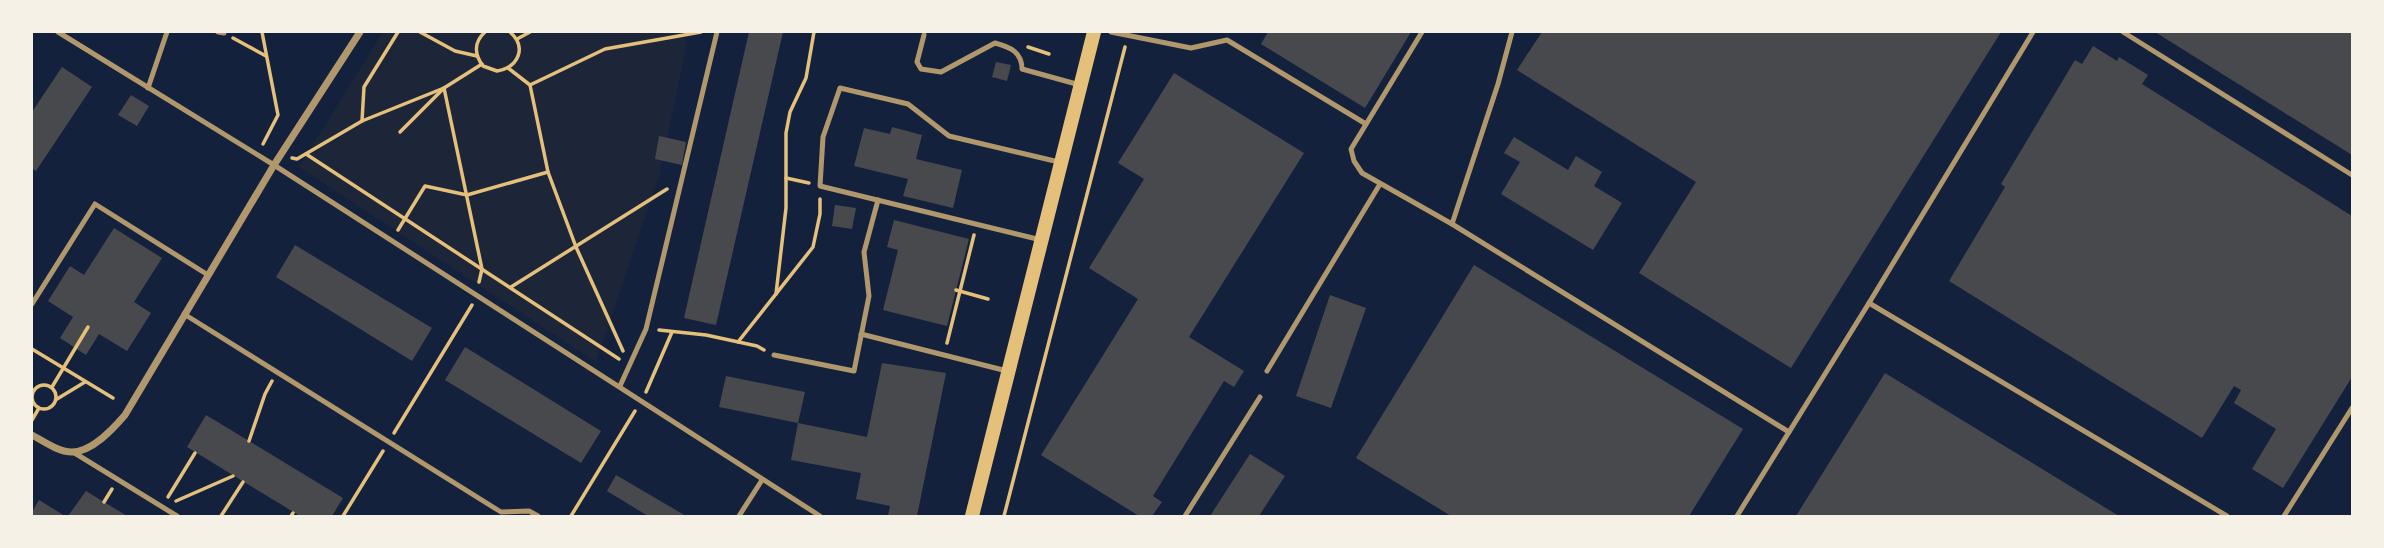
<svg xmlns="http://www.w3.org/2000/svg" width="2384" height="548" font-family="'Fira Sans',sans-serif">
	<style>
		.green { fill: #1d2539 }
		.building { fill: #48494c }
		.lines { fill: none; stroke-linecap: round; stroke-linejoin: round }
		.path { stroke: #e5c07b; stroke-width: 3.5 }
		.service { stroke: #b1986c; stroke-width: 5 }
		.minor { stroke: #b1986c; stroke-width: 7 }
		.secondary { stroke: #e5c07b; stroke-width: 14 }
	</style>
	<rect width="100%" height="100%" fill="#14213d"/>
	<path class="green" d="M 383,32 L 680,32 L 687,43 L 659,176 L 596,362 L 299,167 Z"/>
	<g class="building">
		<path d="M 749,32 L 783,32 L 716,325 L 684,318 Z"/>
		<path d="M 1268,32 L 1411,32 L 1365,108 L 1261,44 Z"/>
		<path d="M 1542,32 L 2001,32 L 1791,368 L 1639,273 L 1696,182 L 1517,70 Z"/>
		<path d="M 2155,32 L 2352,32 L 2352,155 Z"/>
		<path d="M 2093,46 L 2117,61 L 2119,57 L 2148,75 L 2142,84 L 2352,216 L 2352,377 L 2283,488 L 2252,469 L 2276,429 L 2234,403 L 2241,390 L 2234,386 L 2202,438 L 1949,281 L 2005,187 L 2001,184 L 2075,60 L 2082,64 Z"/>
		<path d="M 996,62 L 1011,65 L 1007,81 L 992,77 Z"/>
		<path d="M 62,67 L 92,87 L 36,171 L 32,168 L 32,112 Z"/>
		<path d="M 1174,73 L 1304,153 L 1189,337 L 1244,371 L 1234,387 L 1224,381 L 1153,496 L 1162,502 L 1152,516 L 1139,516 L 1041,455 L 1138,299 L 1089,268 L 1144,179 L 1118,163 Z"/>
		<path d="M 131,95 L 149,106 L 137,126 L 118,115 Z"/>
		<path d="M 892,127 L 922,135 L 916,159 L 962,170 L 953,208 L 903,196 L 908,179 L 854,166 L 864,128 L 890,134 Z"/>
		<path d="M 659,136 L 686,142 L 682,165 L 655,159 Z"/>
		<path d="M 1514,137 L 1568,170 L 1576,156 L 1602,172 L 1594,186 L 1622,203 L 1593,250 L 1501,194 L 1520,162 L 1504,153 Z"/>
		<path d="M 835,205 L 856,208 L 852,229 L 832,226 Z"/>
		<path d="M 894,220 L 969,239 L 947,326 L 883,310 L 898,250 L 887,247 Z"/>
		<path d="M 114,228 L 162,258 L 134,302 L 151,313 L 127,351 L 99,334 L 86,355 L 60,338 L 73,317 L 48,301 L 70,266 L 84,275 Z"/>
		<path d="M 295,245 L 432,328 L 412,361 L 276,277 Z"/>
		<path d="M 1474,265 L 1743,429 L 1689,516 L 1451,516 L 1356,458 Z"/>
		<path d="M 1330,295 L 1366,308 L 1331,408 L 1296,396 Z"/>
		<path d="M 465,347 L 601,431 L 581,463 L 445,380 Z"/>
		<path d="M 882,363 L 946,373 L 917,516 L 888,516 L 890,506 L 856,499 L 861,473 L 791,460 L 798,423 L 867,437 Z"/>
		<path d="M 1885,373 L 2114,513 L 2119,516 L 1796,516 Z"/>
		<path d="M 726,376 L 805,392 L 798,423 L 719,407 Z"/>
		<path d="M 206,415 L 343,498 L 332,516 L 300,516 L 187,447 Z"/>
		<path d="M 1250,454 L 1285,476 L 1259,516 L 1210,516 Z"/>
		<path d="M 616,475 L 686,516 L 648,516 L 607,491 Z"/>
		<path d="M 86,491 L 127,516 L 68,516 Z"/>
		<path d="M 39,500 L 65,516 L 32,516 L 32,512 Z"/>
	</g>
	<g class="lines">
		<g class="path">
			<path d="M 262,32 L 278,115 L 263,144"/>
			<path d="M 420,32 L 455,51 L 477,56"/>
			<path d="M 485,32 C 474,42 474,54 483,66 L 497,71 C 519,67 527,47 510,32"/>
			<path d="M 233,38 L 266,56"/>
			<path d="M 517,39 L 530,32"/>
			<path d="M 1028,47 L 1049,54"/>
			<path d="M 508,68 L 530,85 L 548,172 L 576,247 L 623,351"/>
			<path d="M 530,85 L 605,49 L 701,32"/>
			<path d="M 444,88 L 482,269 L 479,282"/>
			<path d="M 362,121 L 364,87 L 398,32"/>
			<path d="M 400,132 L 444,88 L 482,64"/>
			<path d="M 306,154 L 619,359"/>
			<path d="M 292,158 L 297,159 L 362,121 L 444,88"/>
			<path d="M 786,178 L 809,183"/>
			<path d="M 398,230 L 425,186 L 467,195 L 548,172"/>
			<path d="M 511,287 L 667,189"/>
			<path d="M 956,290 L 988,299"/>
			<path d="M 776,294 L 786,208 L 786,133 L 790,112 L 806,78 L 814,32"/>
			<path d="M 659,330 L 706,335 L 757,346 L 764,350"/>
			<path d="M 738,342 L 813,247 L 820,214 L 820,199"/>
			<path d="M 947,343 L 974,235"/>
			<path d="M 32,349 L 113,398"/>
			<circle cx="44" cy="397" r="12"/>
			<path d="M 52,387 L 88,327"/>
			<path d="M 646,392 L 672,332"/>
			<path d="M 57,399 L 85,382"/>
			<path d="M 32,420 L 39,408"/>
			<path d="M 394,433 L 472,305"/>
			<path d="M 249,441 L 265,394 L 272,381"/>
			<path d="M 168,497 L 195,453"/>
			<path d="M 176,501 L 233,476"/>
			<path d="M 104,502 L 112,489"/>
			<path d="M 221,516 L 243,482"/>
			<path d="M 291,516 L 293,513"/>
			<path d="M 343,516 L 383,451"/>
			<path d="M 571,516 L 635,411"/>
			<path d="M 1004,516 L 1125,47"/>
		</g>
		<g class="service">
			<path d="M 58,32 L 274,165 L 820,516"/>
			<path d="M 218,32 L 224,33"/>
			<path d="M 1111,32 L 1191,48 L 1227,40 L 1366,124"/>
			<path d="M 1422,32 L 1351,149 L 1354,161 L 1362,173 L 1452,224 L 1498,84 L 1512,32"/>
			<path d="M 2123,32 L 2352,175"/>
			<path d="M 924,35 L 917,62 L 921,69 L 941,72 L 995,43 C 1010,47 1022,52 1022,69 L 1080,85"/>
			<path d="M 148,88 L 167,32"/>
			<path d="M 1452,224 L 1789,432"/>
			<path d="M 1041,240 L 820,186 L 823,137 L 840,88 L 908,104 L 949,136 L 1059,162"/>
			<path d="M 1869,303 L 2227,516"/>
			<path d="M 32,304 L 95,204 L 208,275"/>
			<path d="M 184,314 L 501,512 L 529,511 L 538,516"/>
			<path d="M 861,334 L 1007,371"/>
			<path d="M 774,355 L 854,371 L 869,296 L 864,252 L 878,200"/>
			<path d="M 1267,371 L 1380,184"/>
			<path d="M 620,386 L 646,329 L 717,32"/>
			<path d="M 73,452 L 177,516"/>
			<path d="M 739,516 L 762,480"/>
			<path d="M 1185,516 L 1260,397"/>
			<path d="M 1737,516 L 1869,303 L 2033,32"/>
			<path d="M 2284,516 L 2352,408"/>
		</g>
		<path class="minor" d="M 32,435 C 43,441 58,452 72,452 C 92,452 113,429 125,415 L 274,165 L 360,32"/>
		<path class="secondary" d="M 972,516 L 1094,32"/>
	</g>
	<rect width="2384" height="548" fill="none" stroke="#f6f1e7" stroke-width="66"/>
</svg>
